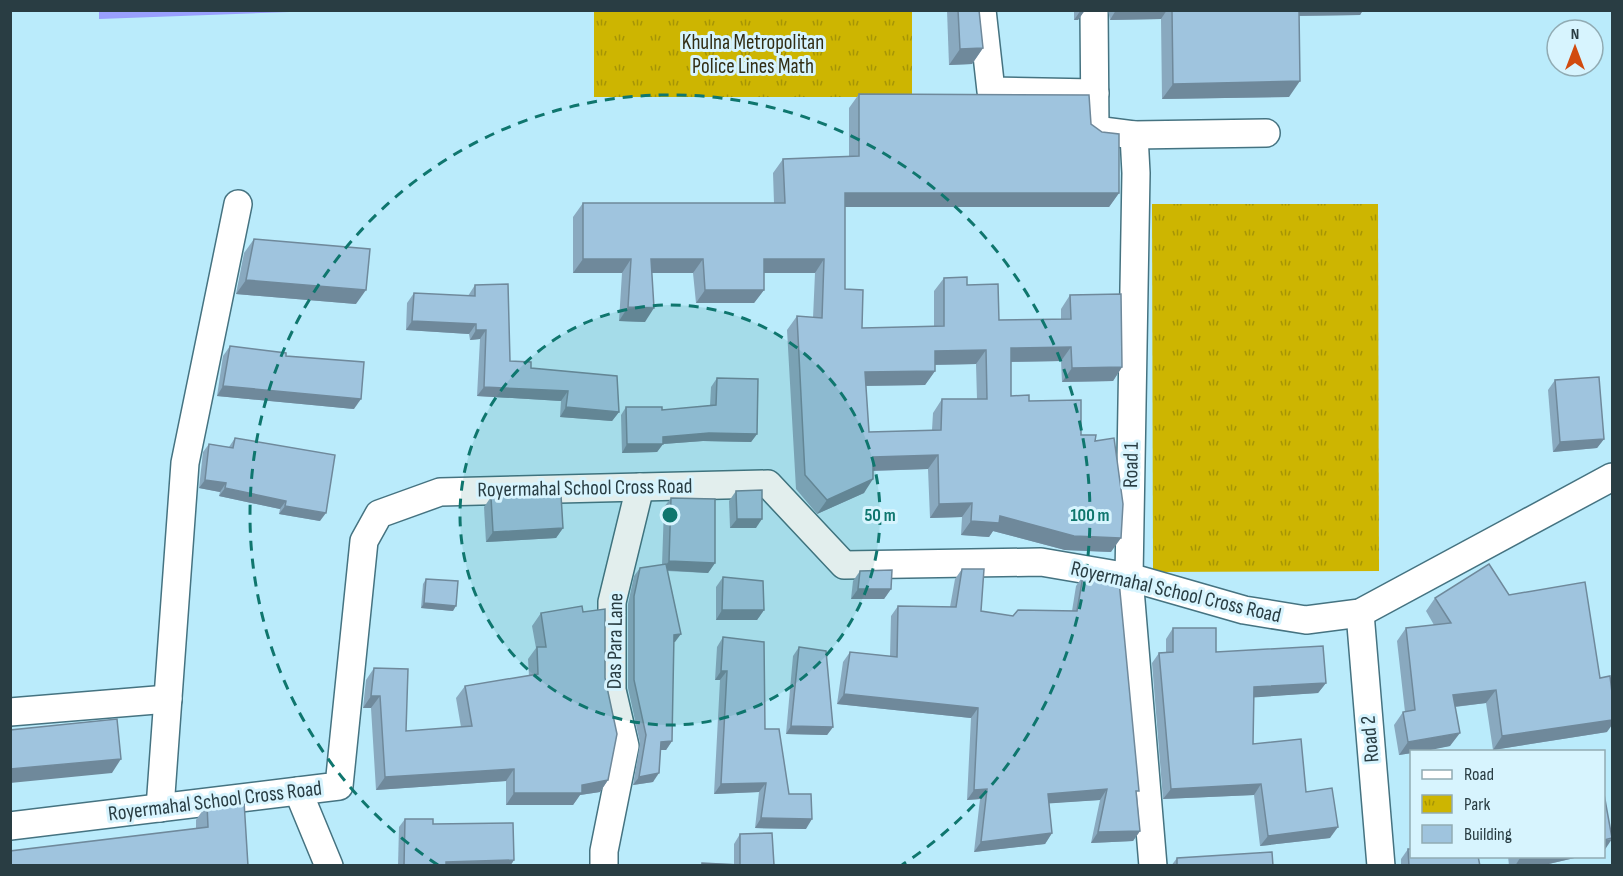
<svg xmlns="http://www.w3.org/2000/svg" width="1623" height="876" font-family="'Sofia Sans Condensed',sans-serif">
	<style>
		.park { fill: url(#park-tufts) }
		.water { fill: #999ffd }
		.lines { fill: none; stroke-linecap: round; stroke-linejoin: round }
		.minor-casing { stroke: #457381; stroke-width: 30 }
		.minor { stroke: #fff; stroke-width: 27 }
		.wall { fill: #89a9bf; fill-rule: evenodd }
		.shaded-wall { fill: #6f899b }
		.building { fill: #9fc4de; stroke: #6f899b; stroke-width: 1.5; fill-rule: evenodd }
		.ring { fill: none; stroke: #0f766e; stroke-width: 3; stroke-dasharray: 10 8 }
		.labels { text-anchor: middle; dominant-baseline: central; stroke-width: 6; stroke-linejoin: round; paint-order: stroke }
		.park-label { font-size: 21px; fill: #312d14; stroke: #d7f4fe }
		.street-label { font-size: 21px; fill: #293d43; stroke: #d7f4fe }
		.centre { fill: #0f766e; stroke: #d7f4fe; stroke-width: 3 }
		.ring-label { font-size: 18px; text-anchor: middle; font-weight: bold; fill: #0f766e; stroke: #d7f4fe; stroke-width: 6; stroke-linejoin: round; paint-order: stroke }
	</style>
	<defs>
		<pattern id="park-tufts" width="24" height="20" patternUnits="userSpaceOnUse" patternTransform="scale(1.5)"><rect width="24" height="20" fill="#cdb501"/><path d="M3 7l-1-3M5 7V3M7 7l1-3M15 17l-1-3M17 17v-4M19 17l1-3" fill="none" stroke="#a69405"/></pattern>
	</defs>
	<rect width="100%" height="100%" fill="#baebfb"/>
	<g class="park">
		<rect x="594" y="11" width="318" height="86"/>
		<path d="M 1152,204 L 1378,204 L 1379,571 L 1153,572 Z"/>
	</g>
	<path class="water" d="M 99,11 L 99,10 L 318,11 L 99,19 Z"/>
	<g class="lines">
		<g class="minor-casing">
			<g id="minor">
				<path d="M 982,10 L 991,91 L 1095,93"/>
				<path d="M 1094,10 L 1095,130 L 1134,135 L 1266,133"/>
				<path d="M 1134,135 L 1136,173 L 1129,577 L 1153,866"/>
				<path d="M 1360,613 L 1381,866"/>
				<path d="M 10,712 L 168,699"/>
				<path d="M 298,791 L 329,866"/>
				<path d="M 160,808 L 185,463 L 238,204"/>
				<path d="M 10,826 L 339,786 L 364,541 L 379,514 L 440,492 L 768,484 L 844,565 L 1041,562 L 1129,577 L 1244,610 L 1306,620 L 1360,613 L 1612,477"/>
				<path d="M 604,866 L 604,851 L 625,746 L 612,690 L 612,602 L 640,487"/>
			</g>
		</g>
		<use href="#minor" class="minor"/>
	</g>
	<g class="wall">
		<path d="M 947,10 L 979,10 L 983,48 L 972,64 L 949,65 Z"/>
		<path d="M 1074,10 L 1085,10 L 1078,20 L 1074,20 Z"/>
		<path d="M 1108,10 L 1363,10 L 1360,15 L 1299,16 L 1289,97 L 1162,99 L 1161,19 L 1110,20 Z"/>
		<path d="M 859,94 L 1091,124 L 1119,193 L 1109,207 L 845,207 L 845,289 L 862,328 L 934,326 L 934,291 L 944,278 L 967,285 L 999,320 L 1061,319 L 1061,309 L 1070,295 L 1122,367 L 1113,381 L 1062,382 L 1061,361 L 1011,362 L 1011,396 L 1029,401 L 1081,435 L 1095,441 L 1111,552 L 1065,550 L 993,531 L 989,537 L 961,535 L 962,517 L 930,518 L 928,469 L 873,471 L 864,493 L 817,514 L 796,489 L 787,330 L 797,316 L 813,318 L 815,273 L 764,273 L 764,290 L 754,303 L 696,303 L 693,273 L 652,273 L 645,322 L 619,321 L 622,273 L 573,273 L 573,217 L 583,203 L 774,203 L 773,173 L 783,159 L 849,156 L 849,108 ZM 976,364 L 977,399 L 942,399 L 933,413 L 932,430 L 869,432 L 866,386 L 925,385 L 935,371 L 935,365 Z"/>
		<path d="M 254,239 L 356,304 L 236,294 L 244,253 Z"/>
		<path d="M 475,285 L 510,361 L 531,368 L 619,412 L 612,421 L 560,417 L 561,401 L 477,396 L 480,339 L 470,340 L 469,334 L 406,330 L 407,303 L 414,293 L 468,296 Z"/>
		<path d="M 230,346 L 286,356 L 354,409 L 217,396 L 223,356 Z"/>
		<path d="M 717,378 L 757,434 L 751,442 L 703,441 L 663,444 L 657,452 L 622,453 L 621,415 L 626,407 L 662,410 L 710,406 L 711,387 Z"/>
		<path d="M 1555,380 L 1604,439 L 1597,448 L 1553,452 L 1548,390 Z"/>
		<path d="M 235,438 L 320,521 L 279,514 L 280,509 L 219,496 L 220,492 L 199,488 L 203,452 L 209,444 L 229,447 Z"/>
		<path d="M 736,491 L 756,528 L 730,528 L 729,501 Z"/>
		<path d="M 491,497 L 563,528 L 556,538 L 486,542 L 484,507 Z"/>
		<path d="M 671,498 L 715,563 L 708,573 L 667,571 L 675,642 L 673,642 L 672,741 L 666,750 L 660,750 L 653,782 L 633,785 L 640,743 L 628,688 L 628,604 L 634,576 L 640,568 L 662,565 L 664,507 Z"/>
		<path d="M 962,569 L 981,611 L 1013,616 L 1072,611 L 1076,586 L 1083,576 L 1137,794 L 1140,831 L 1133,841 L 1091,843 L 1100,800 L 1049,803 L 1052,833 L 1045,844 L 974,852 L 980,799 L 967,800 L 971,718 L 837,704 L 843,662 L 850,652 L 890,656 L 891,616 L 898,606 L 950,607 L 955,579 Z"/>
		<path d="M 860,571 L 891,589 L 884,599 L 851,599 L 853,581 Z"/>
		<path d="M 723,577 L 764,610 L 757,620 L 716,620 L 716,587 Z"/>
		<path d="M 426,579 L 453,611 L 421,608 L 423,584 Z"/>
		<path d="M 1509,595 L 1607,732 L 1493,750 L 1486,703 L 1455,707 L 1450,746 L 1412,752 L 1412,753 L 1399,755 L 1394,725 L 1403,712 L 1405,712 L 1397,641 L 1406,628 L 1434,625 L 1426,611 L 1435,598 Z"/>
		<path d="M 583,612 L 605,678 L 608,780 L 600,792 L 580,795 L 573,805 L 506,805 L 506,781 L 376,790 L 371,708 L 363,708 L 366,680 L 374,668 L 406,731 L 461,727 L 456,698 L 465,686 L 529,676 L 528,659 L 536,648 L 532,626 L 541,613 Z"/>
		<path d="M 1173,628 L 1216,652 L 1326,683 L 1318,693 L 1253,697 L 1253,744 L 1306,792 L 1330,838 L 1260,846 L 1254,795 L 1163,799 L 1152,663 L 1159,653 L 1166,652 L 1166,639 Z"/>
		<path d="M 723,637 L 765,729 L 789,794 L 806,829 L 755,828 L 759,792 L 714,794 L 720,680 L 715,680 L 717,647 Z"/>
		<path d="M 799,647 L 833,727 L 827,735 L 786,734 L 793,656 Z"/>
		<path d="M 207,804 L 248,866 L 196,828 L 196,820 Z"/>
		<path d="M 405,819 L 433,824 L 514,860 L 510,866 L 398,866 L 399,827 Z"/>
		<path d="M 740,834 L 774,865 L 819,866 L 701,866 L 702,863 L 734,864 L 734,844 Z"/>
		<path d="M 1408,849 L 1480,866 L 1401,866 L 1401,859 Z"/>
		<path d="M 1508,856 L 1583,856 L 1540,866 L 1509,866 Z"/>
		<path d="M 1177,858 L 1273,866 L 1171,866 Z"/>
	</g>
	<g class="shaded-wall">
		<path d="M 1081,10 L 1085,10 L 1078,20 L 1074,20 Z"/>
		<path d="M 1116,10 L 1167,10 L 1161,19 L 1110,20 Z"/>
		<path d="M 1292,10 L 1363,10 L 1360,15 L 1288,16 Z"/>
		<path d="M 983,48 L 972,64 L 949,65 L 960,49 Z"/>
		<path d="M 1300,81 L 1289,97 L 1162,99 L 1173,84 Z"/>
		<path d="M 845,193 L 1119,193 L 1109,207 L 836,207 Z"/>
		<path d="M 583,259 L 631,259 L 622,273 L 573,273 Z"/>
		<path d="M 651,259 L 703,259 L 693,273 L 641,273 Z"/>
		<path d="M 764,259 L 824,259 L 815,273 L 754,273 Z"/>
		<path d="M 246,280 L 366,290 L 356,304 L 236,294 Z"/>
		<path d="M 705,290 L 764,290 L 754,303 L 696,303 Z"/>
		<path d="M 628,307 L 654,308 L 645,322 L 619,321 Z"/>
		<path d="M 412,321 L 476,324 L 469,334 L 406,330 Z"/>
		<path d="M 476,330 L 486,330 L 480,339 L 470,340 Z"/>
		<path d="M 1071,347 L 1061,361 L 1001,362 L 1011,348 Z"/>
		<path d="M 986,350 L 976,364 L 925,365 L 935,351 Z"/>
		<path d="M 1122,367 L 1113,381 L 1062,382 L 1072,368 Z"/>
		<path d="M 935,371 L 925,385 L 855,386 L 865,372 Z"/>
		<path d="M 223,386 L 361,399 L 354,409 L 217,396 Z"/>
		<path d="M 484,387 L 568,391 L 561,401 L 477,396 Z"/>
		<path d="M 566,407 L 619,412 L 612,421 L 560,417 Z"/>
		<path d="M 709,433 L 757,434 L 751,442 L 703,441 L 663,444 L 657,452 L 622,453 L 627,444 L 663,437 Z"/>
		<path d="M 1604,439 L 1597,448 L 1553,452 L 1560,442 Z"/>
		<path d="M 938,455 L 928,469 L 864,471 L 873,457 Z"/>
		<path d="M 873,479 L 864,493 L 817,514 L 827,500 Z"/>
		<path d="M 205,480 L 226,483 L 220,492 L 199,488 Z"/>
		<path d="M 225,488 L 286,501 L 280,509 L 219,496 Z"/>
		<path d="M 972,503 L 962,517 L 930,518 L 939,504 Z"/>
		<path d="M 285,506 L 326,513 L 320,521 L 279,514 Z"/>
		<path d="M 1000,516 L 1121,538 L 1111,552 L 1065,550 L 993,531 L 989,537 L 961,535 L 971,521 Z"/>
		<path d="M 737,519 L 762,519 L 756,528 L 730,528 Z"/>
		<path d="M 563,528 L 556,538 L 486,542 L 493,532 Z"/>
		<path d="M 669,561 L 715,563 L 708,573 L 662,570 Z"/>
		<path d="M 858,589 L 891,589 L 884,599 L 851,599 Z"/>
		<path d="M 424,603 L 456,606 L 453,611 L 421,608 Z"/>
		<path d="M 722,610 L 764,610 L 757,620 L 716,620 Z"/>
		<path d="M 681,634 L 675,642 L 668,643 L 674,635 Z"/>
		<path d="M 721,671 L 727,671 L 720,680 L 715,680 Z"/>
		<path d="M 1326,683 L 1318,693 L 1246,698 L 1254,687 Z"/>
		<path d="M 1496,690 L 1486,703 L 1444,708 L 1453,695 Z"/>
		<path d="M 844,694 L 978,708 L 971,718 L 837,704 Z"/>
		<path d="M 371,696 L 380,696 L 371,708 L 363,708 Z"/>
		<path d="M 1612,720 L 1612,725 L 1607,732 L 1493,750 L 1502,736 Z"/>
		<path d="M 791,726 L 833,727 L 827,735 L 786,734 Z"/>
		<path d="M 1460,733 L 1450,746 L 1421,752 L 1412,752 L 1412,753 L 1399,755 L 1408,742 Z"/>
		<path d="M 672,741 L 666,750 L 655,750 L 661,742 Z"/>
		<path d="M 121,759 L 112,773 L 10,783 L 10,769 Z"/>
		<path d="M 514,769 L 506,781 L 376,790 L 385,777 Z"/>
		<path d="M 659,773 L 653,782 L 633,785 L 639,777 Z"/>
		<path d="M 608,780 L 600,792 L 580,795 L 573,805 L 506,805 L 514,793 L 582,785 Z"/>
		<path d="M 766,783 L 759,792 L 714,794 L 721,784 Z"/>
		<path d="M 1261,784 L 1254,795 L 1163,799 L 1171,789 Z"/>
		<path d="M 987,789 L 980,799 L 967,800 L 974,790 Z"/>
		<path d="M 1107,789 L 1100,800 L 1041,804 L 1048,794 Z"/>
		<path d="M 761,818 L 812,819 L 806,829 L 755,828 Z"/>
		<path d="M 1338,827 L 1330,838 L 1260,846 L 1268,836 Z"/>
		<path d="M 1140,831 L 1133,841 L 1091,843 L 1098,832 Z"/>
		<path d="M 1052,833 L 1045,844 L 974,852 L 981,842 Z"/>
		<path d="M 1612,839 L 1604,851 L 1604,840 Z"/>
		<path d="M 1525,856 L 1583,856 L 1540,866 L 1515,866 L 1520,858 Z"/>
		<path d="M 514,860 L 510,866 L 443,866 L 446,862 Z"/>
	</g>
	<g class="building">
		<path d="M 958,10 L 979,10 L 983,48 L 960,49 Z"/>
		<path d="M 1172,10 L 1299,10 L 1300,81 L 1173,84 Z"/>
		<path d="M 859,94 L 1089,95 L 1091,124 L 1102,132 L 1119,134 L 1119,193 L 845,193 L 845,289 L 863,290 L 862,328 L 944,326 L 944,278 L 967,277 L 967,285 L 998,284 L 999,320 L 1071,319 L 1070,295 L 1121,294 L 1122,367 L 1072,368 L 1071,347 L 1011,348 L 1011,396 L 1029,395 L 1029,401 L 1081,400 L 1081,435 L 1096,435 L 1095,441 L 1114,438 L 1123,504 L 1121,538 L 1074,536 L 1000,516 L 999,523 L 971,521 L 972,503 L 939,504 L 938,455 L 873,457 L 873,479 L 827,500 L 805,475 L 797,316 L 822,318 L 824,259 L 764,259 L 764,290 L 705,290 L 703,259 L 651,259 L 654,308 L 628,307 L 631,259 L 583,259 L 583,203 L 785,203 L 783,159 L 859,156 ZM 986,350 L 987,399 L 942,399 L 941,430 L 869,432 L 865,372 L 935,371 L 935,351 Z"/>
		<path d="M 254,239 L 370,249 L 366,290 L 246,280 Z"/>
		<path d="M 508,284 L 510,361 L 531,362 L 531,368 L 617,376 L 619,412 L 566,407 L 568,391 L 484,387 L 486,330 L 476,330 L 476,324 L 412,321 L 414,293 L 475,296 L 475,285 Z"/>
		<path d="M 230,346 L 286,353 L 286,356 L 364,362 L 361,399 L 223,386 Z"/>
		<path d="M 1599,377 L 1604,439 L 1560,442 L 1555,380 Z"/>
		<path d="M 717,378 L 758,379 L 757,434 L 709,433 L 663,437 L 663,444 L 627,444 L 626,407 L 662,407 L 662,410 L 716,405 Z"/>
		<path d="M 235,438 L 335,455 L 326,513 L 285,506 L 286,501 L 225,488 L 226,483 L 205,480 L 209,444 L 233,448 Z"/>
		<path d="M 762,490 L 762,519 L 737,519 L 736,491 Z"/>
		<path d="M 561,495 L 563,528 L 493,532 L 491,497 Z"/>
		<path d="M 671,498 L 715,499 L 715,563 L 669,561 Z"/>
		<path d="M 666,564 L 681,634 L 674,635 L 672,741 L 661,742 L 659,773 L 639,777 L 646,735 L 634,680 L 634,596 L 640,568 Z"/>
		<path d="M 1489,564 L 1509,595 L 1585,582 L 1600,678 L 1610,676 L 1612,693 L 1612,720 L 1502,736 L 1496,690 L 1453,695 L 1460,733 L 1408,742 L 1403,712 L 1415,710 L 1406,628 L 1451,623 L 1435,598 Z"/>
		<path d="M 962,569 L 984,569 L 981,611 L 1013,616 L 1018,610 L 1077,611 L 1083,576 L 1119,581 L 1139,791 L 1136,791 L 1140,831 L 1098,832 L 1107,789 L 1048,794 L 1052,833 L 981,842 L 987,789 L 974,790 L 978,708 L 844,694 L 850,652 L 897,657 L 898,606 L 956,607 Z"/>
		<path d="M 892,570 L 891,589 L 858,589 L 860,571 Z"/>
		<path d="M 723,577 L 763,581 L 764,610 L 722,610 Z"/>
		<path d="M 426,579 L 458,581 L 456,606 L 424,603 Z"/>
		<path d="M 582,606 L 583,612 L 605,609 L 605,678 L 617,734 L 608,780 L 582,785 L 582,793 L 514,793 L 514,769 L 385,777 L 380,696 L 371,696 L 374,668 L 408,669 L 406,731 L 472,726 L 465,686 L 538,674 L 537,647 L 546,647 L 541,613 Z"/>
		<path d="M 1173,628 L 1216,628 L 1216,652 L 1323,646 L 1326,683 L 1254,687 L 1253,744 L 1301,739 L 1306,792 L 1332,788 L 1338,827 L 1268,836 L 1261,784 L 1171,789 L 1159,653 L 1173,652 Z"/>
		<path d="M 723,637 L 764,642 L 765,729 L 779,729 L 789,794 L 811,794 L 812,819 L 761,818 L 766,783 L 721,784 L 727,671 L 721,671 Z"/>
		<path d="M 799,647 L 826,651 L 833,727 L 791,726 Z"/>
		<path d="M 117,719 L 121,759 L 10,769 L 10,730 Z"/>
		<path d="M 1604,794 L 1612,838 L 1604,840 Z"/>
		<path d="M 244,801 L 248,866 L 10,866 L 10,851 L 208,827 L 207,804 Z"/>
		<path d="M 405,819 L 433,819 L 433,824 L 513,823 L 514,860 L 446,862 L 446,866 L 404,866 Z"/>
		<path d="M 772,833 L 774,865 L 819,865 L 819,866 L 702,866 L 702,863 L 740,865 L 740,834 Z"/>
		<path d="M 1408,849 L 1412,849 L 1412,856 L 1478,856 L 1480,866 L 1409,866 Z"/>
		<path d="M 1272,852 L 1273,866 L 1177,866 L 1177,858 Z"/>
	</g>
	<circle cx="670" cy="515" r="210" fill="#0f766e" fill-opacity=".12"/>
	<g class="ring">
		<circle cx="670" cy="515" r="210"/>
		<path d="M438 865A420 420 0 1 1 902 865"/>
	</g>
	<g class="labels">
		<g class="park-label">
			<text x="753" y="42">Khulna Metropolitan<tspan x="753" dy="24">Police Lines Math</tspan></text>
		</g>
		<g class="street-label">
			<text transform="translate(1131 465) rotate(-89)">Road 1</text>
			<text transform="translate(585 488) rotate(-1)">Royermahal School Cross Road</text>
			<text transform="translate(1176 592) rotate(13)">Royermahal School Cross Road</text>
			<text transform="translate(615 641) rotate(-89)">Das Para Lane</text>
			<text transform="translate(1370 739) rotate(-95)">Road 2</text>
			<text transform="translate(215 801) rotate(-7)">Royermahal School Cross Road</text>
		</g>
	</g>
	<circle cx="670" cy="515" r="9" class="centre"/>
	<g class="ring-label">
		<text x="880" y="521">50 m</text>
		<text x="1090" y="521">100 m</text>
	</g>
	<rect width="1623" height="876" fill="none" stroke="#293d43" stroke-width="24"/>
	<rect x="1410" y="750" width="195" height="108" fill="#d7f4fe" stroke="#91abb3" stroke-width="1.5"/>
	<rect x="1422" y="770" width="30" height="9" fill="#ffffff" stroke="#91abb3" stroke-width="1.5"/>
	<text x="1464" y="780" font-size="18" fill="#293d43">Road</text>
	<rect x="1422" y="795" width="30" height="18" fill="url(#park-tufts)" stroke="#91abb3" stroke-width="1.5"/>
	<text x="1464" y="810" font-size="18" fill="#293d43">Park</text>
	<rect x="1422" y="825" width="30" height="18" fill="#9fc4de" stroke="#91abb3" stroke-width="1.5"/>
	<text x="1464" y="840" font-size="18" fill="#293d43">Building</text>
	<g transform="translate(1575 48)"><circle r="28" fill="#d7f4fe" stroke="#91abb3" stroke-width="1.5"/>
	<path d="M0-4.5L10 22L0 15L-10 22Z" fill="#d14b0f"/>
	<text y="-9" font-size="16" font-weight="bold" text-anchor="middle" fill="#293d43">N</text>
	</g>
</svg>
